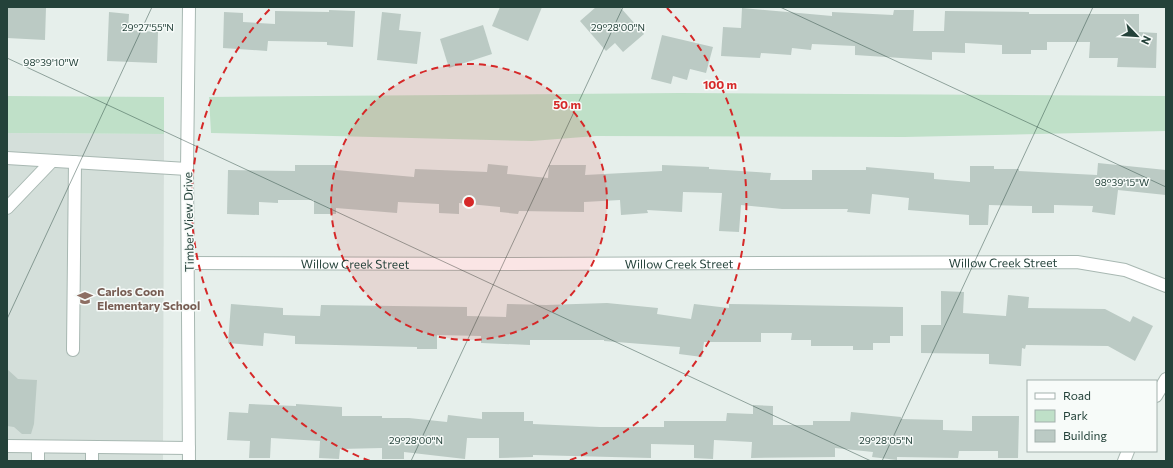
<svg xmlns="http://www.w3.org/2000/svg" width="1173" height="468" font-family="Commissioner,sans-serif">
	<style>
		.built { fill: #d4dfda }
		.green { fill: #bfe0c8 }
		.building { fill: #bbcac4 }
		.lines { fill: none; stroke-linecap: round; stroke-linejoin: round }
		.minor-casing { stroke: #a8b8b2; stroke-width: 14 }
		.minor { stroke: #fff; stroke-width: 12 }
		.ticks { fill: none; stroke: #24423a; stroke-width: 1; stroke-opacity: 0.45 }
		.ring { fill: none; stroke: #d62828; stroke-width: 2; stroke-dasharray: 7 5 }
		.labels { text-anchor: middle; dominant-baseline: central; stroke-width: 3; stroke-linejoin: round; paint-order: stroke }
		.street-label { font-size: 12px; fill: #24423a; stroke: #f7fbf9 }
		.education-label { font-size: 12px; font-weight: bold; fill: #785e54; stroke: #f7fbf9; text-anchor: start }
		.ticks-label { font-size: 10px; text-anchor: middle; fill: #24423a; stroke: #f7fbf9; stroke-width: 3; stroke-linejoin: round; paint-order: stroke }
		.centre { fill: #d62828; stroke: #f7fbf9; stroke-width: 2 }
		.ring-label { font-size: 12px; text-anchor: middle; font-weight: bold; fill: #d62828; stroke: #f7fbf9; stroke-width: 3; stroke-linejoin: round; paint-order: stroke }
	</style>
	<rect width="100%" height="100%" fill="#e6efeb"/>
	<path class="built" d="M 7,133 L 164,134 L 163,461 L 7,461 Z"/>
	<g class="green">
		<path d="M 680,93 L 1166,96 L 1166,131 L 904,137 L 596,136 L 532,141 L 211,133 L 209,97 Z"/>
		<path d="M 7,96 L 164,97 L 164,134 L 7,133 Z"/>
	</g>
	<g class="building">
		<path d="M 7,7 L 46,7 L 45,40 L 7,38 Z"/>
		<path d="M 500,7 L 542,7 L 528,41 L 492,26 Z"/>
		<path d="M 596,7 L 620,7 L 644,34 L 623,52 L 615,43 L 606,51 L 580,21 Z"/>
		<path d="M 742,8 L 832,16 L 832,12 L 893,15 L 894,10 L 914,10 L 913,31 L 944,31 L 945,11 L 1029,12 L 1029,14 L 1139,14 L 1139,32 L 1157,33 L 1156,68 L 1117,67 L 1118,58 L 1089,58 L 1090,42 L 1047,42 L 1047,50 L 1031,50 L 1031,54 L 1002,54 L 1002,45 L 965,43 L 965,53 L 932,52 L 932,60 L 855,55 L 855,46 L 812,44 L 811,50 L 792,48 L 791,55 L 761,53 L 760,58 L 721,56 L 723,27 L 741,28 Z"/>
		<path d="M 329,10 L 355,11 L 353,47 L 327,45 L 327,42 L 268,41 L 267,51 L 223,48 L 224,12 L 243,13 L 243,22 L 275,24 L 275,11 L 329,12 Z"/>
		<path d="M 109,12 L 129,14 L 128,30 L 158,32 L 157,63 L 107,61 Z"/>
		<path d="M 382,12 L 401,14 L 399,30 L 421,32 L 417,64 L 377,60 Z"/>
		<path d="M 483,25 L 492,54 L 449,68 L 440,39 Z"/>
		<path d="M 662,35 L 713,47 L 706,73 L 690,69 L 687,80 L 673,76 L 671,84 L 651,79 Z"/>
		<path d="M 1098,163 L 1166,170 L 1166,195 L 1118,190 L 1115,215 L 1092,212 L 1093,206 L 1054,205 L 1054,213 L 1032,213 L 1032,206 L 989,205 L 988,225 L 969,225 L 969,215 L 908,210 L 909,198 L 872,194 L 870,214 L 847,212 L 848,209 L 782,209 L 741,205 L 739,232 L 719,231 L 722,193 L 683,192 L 682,212 L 647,210 L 648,213 L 621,215 L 620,200 L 584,202 L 584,212 L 519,211 L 518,214 L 500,212 L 500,207 L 459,203 L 459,214 L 439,213 L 439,204 L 398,202 L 397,213 L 336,208 L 336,214 L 314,214 L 314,200 L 278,200 L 278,203 L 259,202 L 259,215 L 227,214 L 228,170 L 295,171 L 295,165 L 336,165 L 336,170 L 414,177 L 415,169 L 487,172 L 488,164 L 508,166 L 507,174 L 548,178 L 549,165 L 586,165 L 585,175 L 662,171 L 662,165 L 709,167 L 709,169 L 771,173 L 770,180 L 812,180 L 812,170 L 866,170 L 866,167 L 934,173 L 934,179 L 970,182 L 970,166 L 994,166 L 994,169 L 1019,169 L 1019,171 L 1097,175 Z"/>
		<path d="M 941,291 L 964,292 L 963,313 L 1006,316 L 1008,295 L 1029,297 L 1028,308 L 1105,309 L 1130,322 L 1133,316 L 1153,326 L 1135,361 L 1108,346 L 1026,345 L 1025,349 L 1022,348 L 1021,366 L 989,364 L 989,354 L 921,353 L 921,325 L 941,325 Z"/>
		<path d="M 607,303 L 658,308 L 657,314 L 691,319 L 694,304 L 729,308 L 729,304 L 903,307 L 903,336 L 890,336 L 890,343 L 873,343 L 873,350 L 853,350 L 853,346 L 811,346 L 811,340 L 791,340 L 792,333 L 761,333 L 761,342 L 704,342 L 702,357 L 679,354 L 680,347 L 604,341 L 604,340 L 530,340 L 530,345 L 481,343 L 481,336 L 437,335 L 437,349 L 417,349 L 417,347 L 295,344 L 295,336 L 264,333 L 263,346 L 228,343 L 231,304 L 283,308 L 283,315 L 320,316 L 321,305 L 467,307 L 467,316 L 506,317 L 507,304 L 546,305 Z"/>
		<path d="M 7,369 L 18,379 L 37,380 L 34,424 L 31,434 L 22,434 L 14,427 L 7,426 Z"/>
		<path d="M 249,404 L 296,406 L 296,404 L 342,407 L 342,416 L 382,416 L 382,418 L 409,418 L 447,422 L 448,415 L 482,419 L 482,412 L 524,412 L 524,421 L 533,421 L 533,424 L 600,427 L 664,427 L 664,421 L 726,421 L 727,413 L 753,414 L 753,405 L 773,406 L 773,425 L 813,425 L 813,421 L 850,421 L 851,412 L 901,417 L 901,419 L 943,420 L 943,430 L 972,431 L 972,416 L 1019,416 L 1018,458 L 998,458 L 998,451 L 959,451 L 958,458 L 897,457 L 897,460 L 872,457 L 873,452 L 835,448 L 835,457 L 751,458 L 752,442 L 714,440 L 713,459 L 694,458 L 694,445 L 651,444 L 651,458 L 533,455 L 533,457 L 499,458 L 499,438 L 467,438 L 465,459 L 404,452 L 404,459 L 382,459 L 382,448 L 340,449 L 339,459 L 319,458 L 320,441 L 271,438 L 270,458 L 249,458 L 250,441 L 227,440 L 229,412 L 248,413 Z"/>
	</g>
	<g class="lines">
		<g class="minor-casing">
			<g id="minor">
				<path d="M 7,158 L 187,169"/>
				<path d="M 7,208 L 52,161"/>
				<path id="s1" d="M 189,263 L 513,264 L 1077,262 L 1125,270 L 1166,286"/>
				<path d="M 73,350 L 75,162"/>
				<path d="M 1156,396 L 1166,379"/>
				<path d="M 7,446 L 189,448"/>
				<path d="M 38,447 L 38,461"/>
				<path d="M 92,447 L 92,461"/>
				<path d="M 189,461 L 187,169 L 189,7"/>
				<path d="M 1124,461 L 1128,451"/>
			</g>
		</g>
		<use href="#minor" class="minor"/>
	</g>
	<path class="ticks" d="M 780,7 L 1166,187M 7,58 L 871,461M 7,319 L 152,7M 411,461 L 623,7M 882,461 L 1093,7"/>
	<circle cx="469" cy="202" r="138" fill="#d62828" fill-opacity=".12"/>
	<g class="ring">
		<circle cx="469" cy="202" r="138"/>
		<path d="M370 461A277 277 0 0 1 271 8M667 8A277 277 0 0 1 568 461"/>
	</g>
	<defs>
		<g id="school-bare" transform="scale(1.2)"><path d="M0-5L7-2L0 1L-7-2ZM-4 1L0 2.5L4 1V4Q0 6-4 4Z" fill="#8d6e63" stroke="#f7fbf9" stroke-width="2.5" paint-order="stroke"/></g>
	</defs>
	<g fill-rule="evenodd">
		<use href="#school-bare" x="85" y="298"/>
	</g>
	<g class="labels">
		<g class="street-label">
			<text transform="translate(188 222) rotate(-91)">Timber View Drive</text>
			<text stroke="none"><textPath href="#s1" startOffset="814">Willow Creek Street</textPath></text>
			<text stroke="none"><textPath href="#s1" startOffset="166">Willow Creek Street</textPath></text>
			<text stroke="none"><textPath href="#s1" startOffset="490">Willow Creek Street</textPath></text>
		</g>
		<g class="education-label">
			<text x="97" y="291">Carlos Coon<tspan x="97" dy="14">Elementary School</tspan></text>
		</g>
	</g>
	<g class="ticks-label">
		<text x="148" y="31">29°27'55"N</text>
		<text x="618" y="31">29°28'00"N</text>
		<text x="51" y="66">98°39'10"W</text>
		<text x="1122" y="186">98°39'15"W</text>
		<text x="416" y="444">29°28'00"N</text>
		<text x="886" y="444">29°28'05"N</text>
	</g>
	<circle cx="469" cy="202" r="6" class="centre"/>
	<g class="ring-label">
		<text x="720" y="89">100 m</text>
		<text x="567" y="109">50 m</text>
	</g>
	<rect width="1173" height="468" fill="none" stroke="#24423a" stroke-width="16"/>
	<rect x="1027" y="380" width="130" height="72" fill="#f7fbf9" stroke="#a3b1ad"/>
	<rect x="1035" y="393" width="20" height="6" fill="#ffffff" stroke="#a3b1ad"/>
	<text x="1063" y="400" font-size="12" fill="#24423a">Road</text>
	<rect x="1035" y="410" width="20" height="12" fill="#bfe0c8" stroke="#a3b1ad"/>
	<text x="1063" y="420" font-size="12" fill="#24423a">Park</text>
	<rect x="1035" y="430" width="20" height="12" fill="#bbcac4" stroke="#a3b1ad"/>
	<text x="1063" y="440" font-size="12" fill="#24423a">Building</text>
	<g transform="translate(1137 36) rotate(115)" stroke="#f7fbf9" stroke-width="3" paint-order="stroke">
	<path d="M0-3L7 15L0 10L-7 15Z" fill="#24423a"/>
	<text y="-6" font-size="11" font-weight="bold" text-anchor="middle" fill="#24423a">N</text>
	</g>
</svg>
